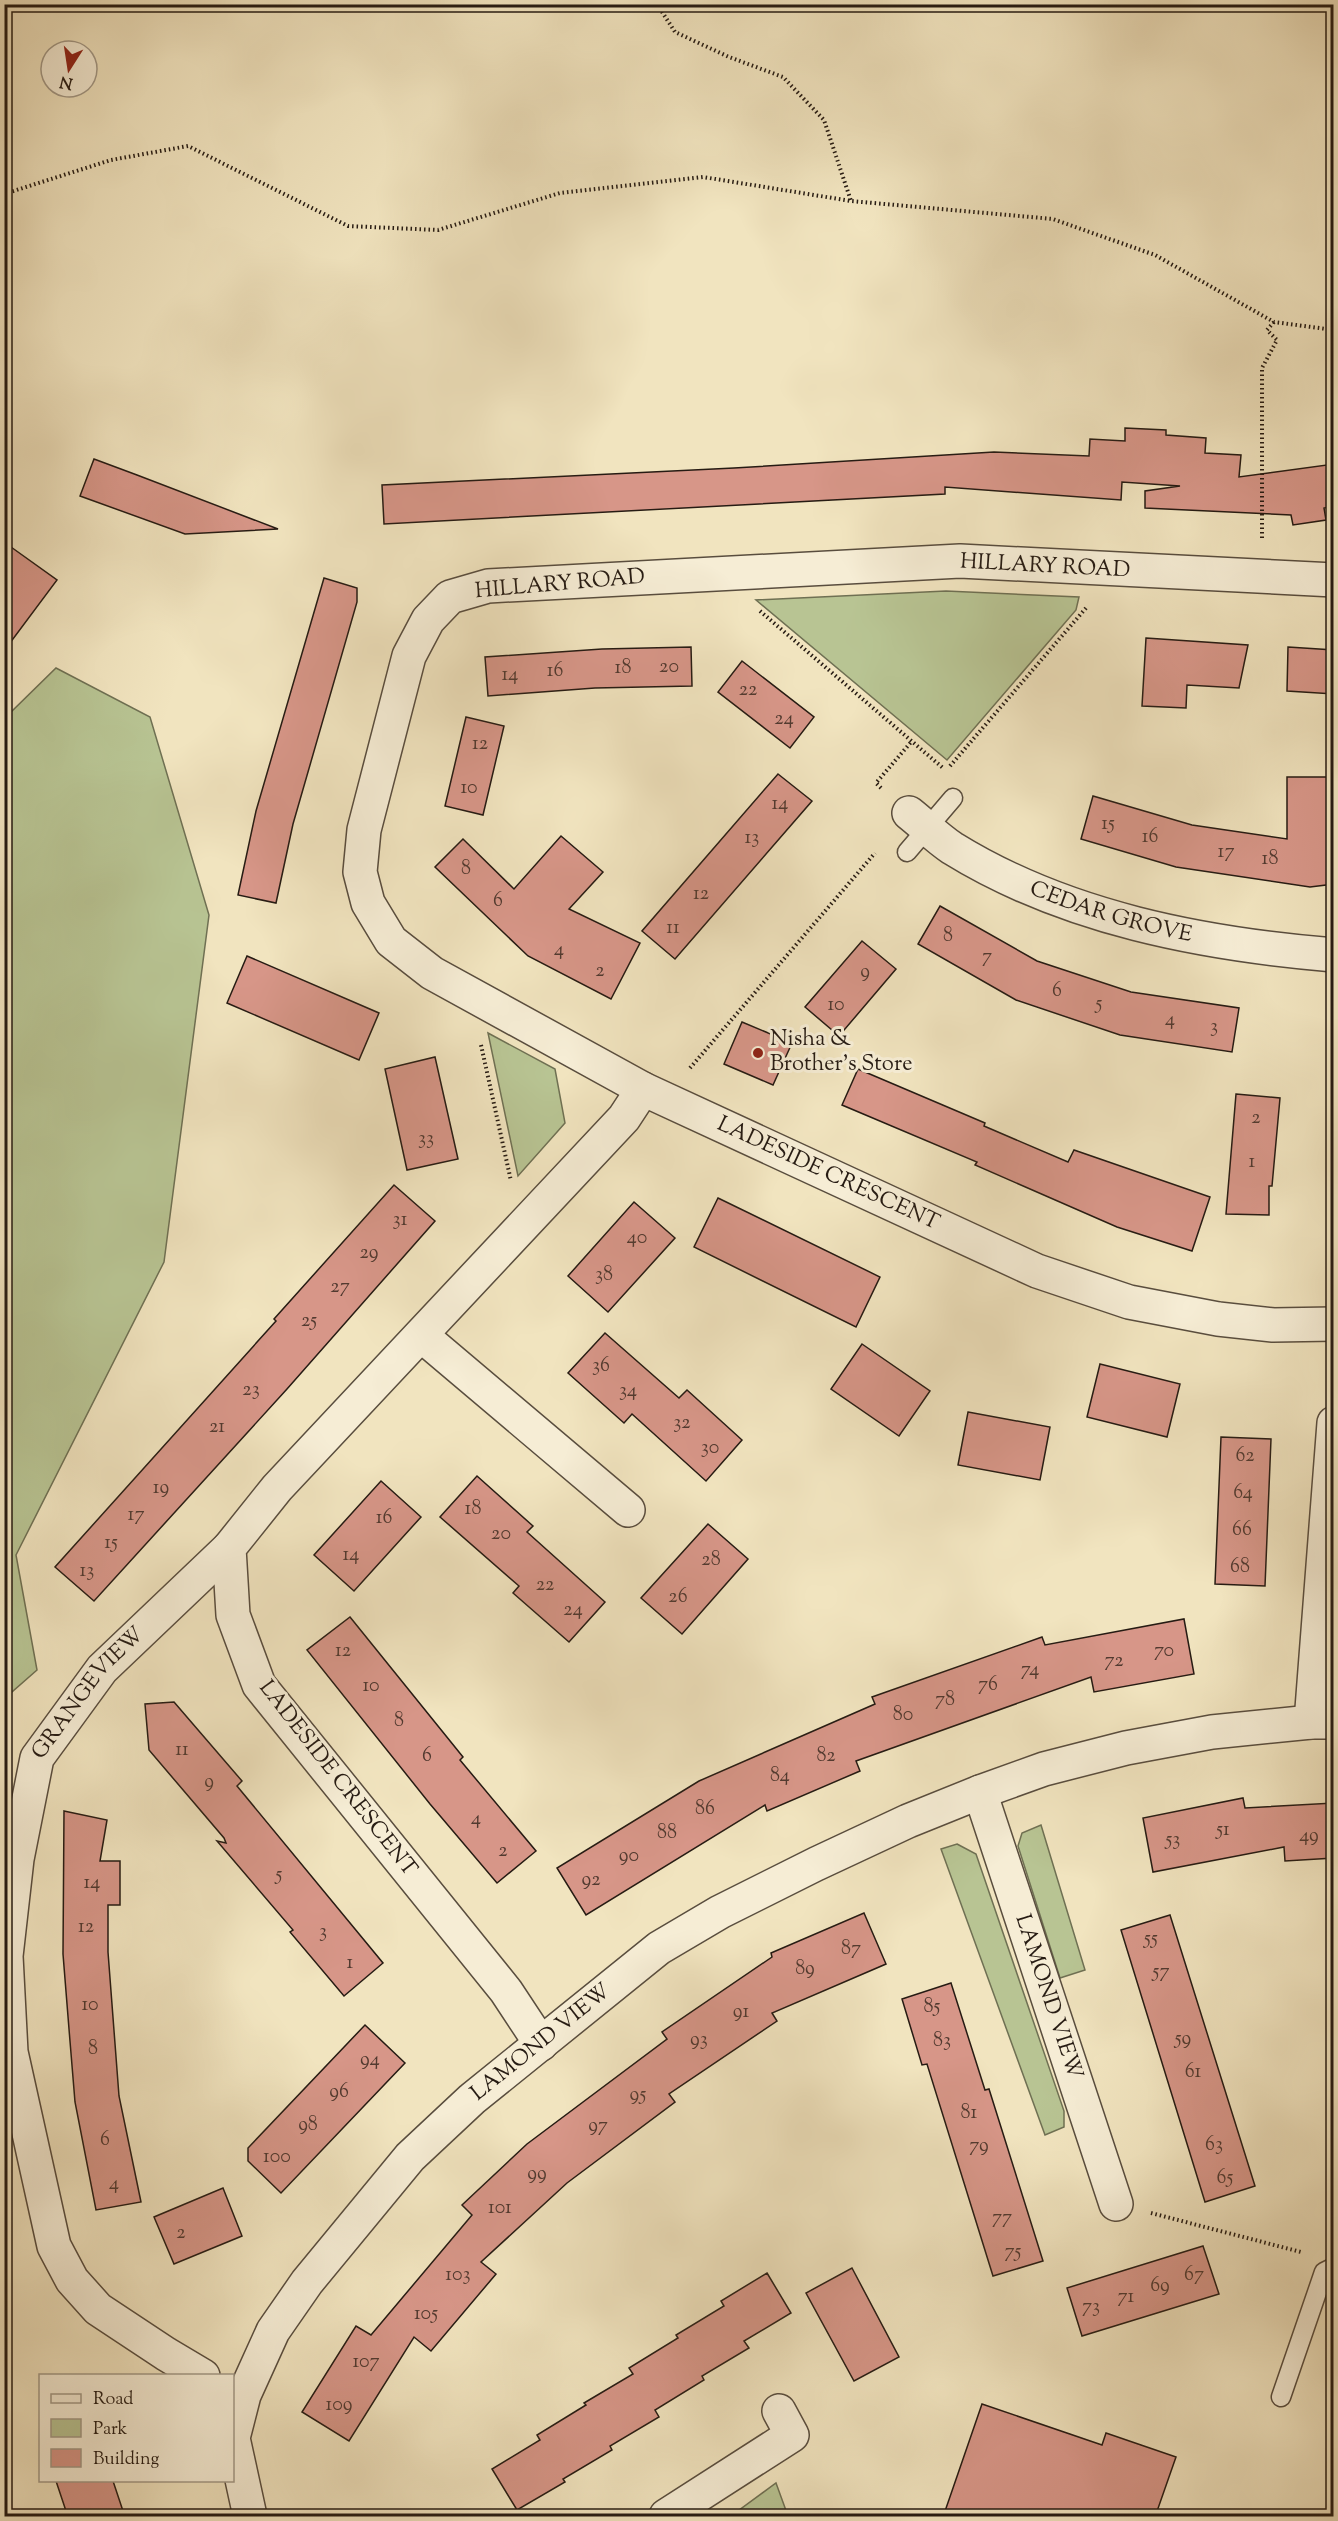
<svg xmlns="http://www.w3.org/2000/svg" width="1338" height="2521" font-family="'Sorts Mill Goudy',serif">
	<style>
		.green { fill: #b8c493; stroke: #6f7053; stroke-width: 1.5 }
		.building { fill: #d79688; stroke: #261b13; stroke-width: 1.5 }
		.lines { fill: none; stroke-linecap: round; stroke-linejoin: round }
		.lane-casing { stroke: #594d3e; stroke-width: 21 }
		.street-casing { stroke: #594d3e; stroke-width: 36 }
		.path { stroke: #261b13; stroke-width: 4; stroke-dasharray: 1.5 3; stroke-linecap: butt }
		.lane { stroke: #f6edd5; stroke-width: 18 }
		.street { stroke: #f6edd5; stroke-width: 33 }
		.poi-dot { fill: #8f2418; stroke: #f6edd5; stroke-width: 2 }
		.labels { text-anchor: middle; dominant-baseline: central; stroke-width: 6; stroke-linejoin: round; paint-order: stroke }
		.number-label { font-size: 20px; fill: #523a30 }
		.street-label { font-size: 22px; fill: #261b13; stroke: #f6edd5 }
		.poi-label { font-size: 22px; fill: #261b13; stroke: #f6edd5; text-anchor: start }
	</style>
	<rect width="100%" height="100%" fill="#f1e4bf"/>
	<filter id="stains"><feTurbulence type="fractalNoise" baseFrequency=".00333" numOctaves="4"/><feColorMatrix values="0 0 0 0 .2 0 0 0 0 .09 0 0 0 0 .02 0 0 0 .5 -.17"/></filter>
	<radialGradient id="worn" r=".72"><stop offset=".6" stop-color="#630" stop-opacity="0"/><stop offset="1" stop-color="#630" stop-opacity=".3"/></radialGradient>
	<g class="green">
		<path d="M 946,591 L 1079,597 L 1076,610 L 947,760 L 756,600 Z"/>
		<path d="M 56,668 L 150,717 L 209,915 L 164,1262 L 16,1555 L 37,1670 L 5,1698 L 5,707 L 12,711 Z"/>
		<path d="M 488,1033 L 555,1069 L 565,1123 L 518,1176 Z"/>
		<path d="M 1041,1825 L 1085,1970 L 1060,1978 L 1018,1846 L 1022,1833 Z"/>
		<path d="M 957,1844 L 976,1854 L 1064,2111 L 1064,2127 L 1045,2135 L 941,1849 Z"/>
		<path d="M 776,2483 L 788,2516 L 731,2516 Z"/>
	</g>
	<g class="building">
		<path d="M 1125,428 L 1166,430 L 1166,435 L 1206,438 L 1205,453 L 1241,455 L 1239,477 L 1334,464 L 1334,506 L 1324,508 L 1326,520 L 1293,525 L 1291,515 L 1145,508 L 1145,491 L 1180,486 L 1122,482 L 1121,500 L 945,487 L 945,494 L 384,524 L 382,485 L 734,468 L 994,452 L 1089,456 L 1090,439 L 1125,441 Z"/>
		<path d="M 94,459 L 137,475 L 278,529 L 185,534 L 80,496 Z"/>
		<path d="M 4,542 L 57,580 L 4,651 Z"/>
		<path d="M 324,578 L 357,588 L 357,602 L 293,824 L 276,903 L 238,895 L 256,811 Z"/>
		<path d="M 1146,638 L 1248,645 L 1239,688 L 1187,685 L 1186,708 L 1142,706 Z"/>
		<path d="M 691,647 L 692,686 L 595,688 L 488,696 L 485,657 L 602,649 Z"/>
		<path d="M 1288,647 L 1334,650 L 1334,694 L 1287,691 Z"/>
		<path d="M 742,661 L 814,717 L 790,748 L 718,692 Z"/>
		<path d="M 466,717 L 504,726 L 483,815 L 445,806 Z"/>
		<path d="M 778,774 L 812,801 L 675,959 L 642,931 Z"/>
		<path d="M 1287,777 L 1330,777 L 1330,840 L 1334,840 L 1334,884 L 1310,887 L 1176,867 L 1081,839 L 1093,796 L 1192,825 L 1287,839 Z"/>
		<path d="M 561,836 L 603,872 L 569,909 L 640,943 L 611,999 L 528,956 L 435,867 L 463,839 L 514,889 Z"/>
		<path d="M 940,906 L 1037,961 L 1131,992 L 1239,1008 L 1232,1052 L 1120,1035 L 1016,1000 L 918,944 Z"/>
		<path d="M 862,941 L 896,969 L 839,1036 L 805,1007 Z"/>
		<path d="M 247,956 L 379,1013 L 359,1060 L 227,1003 Z"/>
		<path d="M 742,1022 L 792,1043 L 773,1085 L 724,1064 Z"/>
		<path d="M 435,1057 L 458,1159 L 407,1170 L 385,1069 Z"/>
		<path d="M 858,1069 L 985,1123 L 984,1126 L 1068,1162 L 1074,1150 L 1210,1197 L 1192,1251 L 1117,1227 L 975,1165 L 977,1162 L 842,1105 Z"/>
		<path d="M 1236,1094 L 1280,1098 L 1272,1186 L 1269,1186 L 1269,1215 L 1226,1214 Z"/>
		<path d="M 394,1185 L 435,1221 L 287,1389 L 94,1601 L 55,1567 L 276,1321 L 274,1319 Z"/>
		<path d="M 718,1198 L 880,1277 L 856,1327 L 694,1247 Z"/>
		<path d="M 634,1202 L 675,1238 L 608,1312 L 568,1276 Z"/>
		<path d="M 605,1333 L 679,1398 L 687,1390 L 742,1440 L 706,1481 L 632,1414 L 624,1423 L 568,1373 Z"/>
		<path d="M 862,1344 L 930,1391 L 899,1436 L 831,1389 Z"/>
		<path d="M 1100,1364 L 1180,1384 L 1167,1437 L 1087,1417 Z"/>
		<path d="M 968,1412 L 1050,1427 L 1040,1480 L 958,1465 Z"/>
		<path d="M 1221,1437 L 1271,1439 L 1265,1586 L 1215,1584 Z"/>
		<path d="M 477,1476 L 533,1526 L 527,1532 L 605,1602 L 569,1642 L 513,1593 L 519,1586 L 440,1517 Z"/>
		<path d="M 381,1481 L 421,1517 L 354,1591 L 314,1555 Z"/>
		<path d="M 708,1524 L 748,1559 L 682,1634 L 641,1598 Z"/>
		<path d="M 350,1617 L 463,1757 L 460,1760 L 536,1851 L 497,1883 L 430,1804 L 307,1650 Z"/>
		<path d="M 1184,1619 L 1194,1674 L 1094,1692 L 1091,1677 L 856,1761 L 860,1771 L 767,1811 L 765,1805 L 586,1915 L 557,1868 L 699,1781 L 875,1704 L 872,1697 L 1042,1637 L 1045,1645 Z"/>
		<path d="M 174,1702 L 242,1781 L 237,1786 L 383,1963 L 344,1996 L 290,1932 L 293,1930 L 217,1841 L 226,1843 L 224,1838 L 149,1750 L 145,1704 Z"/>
		<path d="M 1243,1798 L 1245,1808 L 1334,1803 L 1334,1858 L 1285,1861 L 1284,1847 L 1153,1872 L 1143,1818 Z"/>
		<path d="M 64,1811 L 107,1820 L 100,1861 L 120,1861 L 120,1905 L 108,1905 L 108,1952 L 119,2096 L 141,2202 L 96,2210 L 75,2102 L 69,2029 L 63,1954 Z"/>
		<path d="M 864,1913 L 886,1964 L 772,2013 L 777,2021 L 669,2094 L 675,2102 L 567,2183 L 481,2262 L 496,2274 L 431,2351 L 414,2337 L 349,2441 L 302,2412 L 356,2326 L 371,2335 L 472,2215 L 462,2205 L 527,2144 L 667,2039 L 662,2032 L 772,1957 L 771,1953 Z"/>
		<path d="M 1170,1915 L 1255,2186 L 1205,2202 L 1121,1930 Z"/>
		<path d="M 951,1983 L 985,2090 L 989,2089 L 1043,2261 L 993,2276 L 927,2064 L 922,2065 L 902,1999 Z"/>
		<path d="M 365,2025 L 405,2063 L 281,2193 L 248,2161 L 248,2148 Z"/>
		<path d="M 223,2188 L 242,2236 L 174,2264 L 154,2217 Z"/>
		<path d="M 1203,2246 L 1219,2294 L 1082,2336 L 1067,2288 Z"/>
		<path d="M 852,2268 L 899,2357 L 854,2381 L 806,2293 Z"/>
		<path d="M 767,2273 L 791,2313 L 744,2341 L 749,2348 L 702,2376 L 704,2380 L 655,2410 L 659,2417 L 610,2446 L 612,2450 L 563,2479 L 565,2482 L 517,2510 L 492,2469 L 540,2440 L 537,2435 L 586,2405 L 584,2403 L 633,2374 L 629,2368 L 678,2338 L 676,2335 L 724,2306 L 721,2301 Z"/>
		<path d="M 982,2404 L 1102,2445 L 1106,2433 L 1176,2457 L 1155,2517 L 943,2517 Z"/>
		<path d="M 56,2481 L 113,2481 L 125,2517 L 68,2517 Z"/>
	</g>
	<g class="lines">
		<g class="lane-casing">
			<g id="lane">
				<path d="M 907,852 L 953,798"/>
				<path d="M 1281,2397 L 1324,2272 L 1334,2267"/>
			</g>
		</g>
		<g class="street-casing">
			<g id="street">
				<path id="s1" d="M 1334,580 L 960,561 L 488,586 L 450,597 L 428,620 L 409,656 L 364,830 L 360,872 L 368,903 L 391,941 L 432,973 L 643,1089 L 1037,1271 L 1129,1302 L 1218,1319 L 1273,1325 L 1334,1324"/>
				<path id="s2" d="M 909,813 C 923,824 937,838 952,848 C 1065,918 1202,944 1334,955"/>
				<path d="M 421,1335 L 628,1510"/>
				<path d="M 1311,1722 L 1334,1423"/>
				<path id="s3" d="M 980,1792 L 1116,2204"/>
				<path d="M 541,2044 L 506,1991 L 259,1685 L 233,1615 L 229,1548 L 277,1488 L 624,1118 L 643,1089"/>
				<path id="s4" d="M 203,2376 L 166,2354 L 98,2309 L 72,2280 L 54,2246 L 11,2052 L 6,1956 L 17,1859 L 37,1758 L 102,1669 L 229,1548"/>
				<path id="s5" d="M 250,2516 L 233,2438 L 244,2395 L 273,2331 L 307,2282 L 410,2157 L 472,2099 L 659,1948 L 720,1912 L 816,1864 L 908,1821 L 980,1792 L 1044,1769 L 1126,1748 L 1212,1732 L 1311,1722 L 1334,1722"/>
				<path d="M 666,2516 L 792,2435 L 779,2411"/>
			</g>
		</g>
		<g class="path">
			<path d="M 657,4 L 675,32 L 729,57 L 783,77 L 824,120 L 851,201"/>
			<path d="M 4,194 L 111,160 L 188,146 L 348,226 L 438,230 L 560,193 L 703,177 L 851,201 L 1053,219 L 1155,255 L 1274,322 L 1334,330"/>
			<path d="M 1262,538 L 1262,368 L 1277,340 L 1267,330 L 1274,322"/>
			<path d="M 760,611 L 943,768"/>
			<path d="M 950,766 L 1086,608"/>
			<path d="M 881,788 L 876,783 L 912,741"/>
			<path d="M 481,1045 L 511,1181"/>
			<path d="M 690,1068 L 875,853"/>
			<path d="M 1151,2213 L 1301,2252"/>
		</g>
		<use href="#lane" class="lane"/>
		<use href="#street" class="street"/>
	</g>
	<circle class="poi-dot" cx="758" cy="1053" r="6"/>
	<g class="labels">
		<g class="number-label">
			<text x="669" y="667">20</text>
			<text x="623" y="668">18</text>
			<text x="555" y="671">16</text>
			<text x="510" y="675">14</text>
			<text x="748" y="690">22</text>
			<text x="784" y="719">24</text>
			<text x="480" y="744">12</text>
			<text x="469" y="788">10</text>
			<text x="780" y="804">14</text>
			<text x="1108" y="824">15</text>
			<text x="1150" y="837">16</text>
			<text x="752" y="838">13</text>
			<text x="1226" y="852">17</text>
			<text x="1270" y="859">18</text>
			<text x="466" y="869">8</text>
			<text x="701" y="894">12</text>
			<text x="498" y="901">6</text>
			<text x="673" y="928">11</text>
			<text x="948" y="936">8</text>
			<text x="559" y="950">4</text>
			<text x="987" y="957">7</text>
			<text x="600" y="971">2</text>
			<text x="865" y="972">9</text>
			<text x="1057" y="991">6</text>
			<text x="1099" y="1004">5</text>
			<text x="836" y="1005">10</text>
			<text x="1170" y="1020">4</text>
			<text x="1214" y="1027">3</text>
			<text x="1256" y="1118">2</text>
			<text x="426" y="1139">33</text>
			<text x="1252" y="1162">1</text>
			<text x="400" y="1220">31</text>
			<text x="637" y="1238">40</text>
			<text x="369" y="1253">29</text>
			<text x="604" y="1275">38</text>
			<text x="340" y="1287">27</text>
			<text x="309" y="1321">25</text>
			<text x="601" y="1366">36</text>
			<text x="251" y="1390">23</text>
			<text x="628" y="1391">34</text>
			<text x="682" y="1423">32</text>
			<text x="217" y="1427">21</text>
			<text x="710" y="1448">30</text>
			<text x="1245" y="1456">62</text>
			<text x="161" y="1488">19</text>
			<text x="1243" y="1493">64</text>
			<text x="473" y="1509">18</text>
			<text x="136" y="1515">17</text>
			<text x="384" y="1518">16</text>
			<text x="1242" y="1530">66</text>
			<text x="501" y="1534">20</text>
			<text x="111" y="1543">15</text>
			<text x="351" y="1555">14</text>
			<text x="711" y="1560">28</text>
			<text x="1240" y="1567">68</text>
			<text x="87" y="1571">13</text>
			<text x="545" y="1585">22</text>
			<text x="678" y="1597">26</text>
			<text x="573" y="1610">24</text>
			<text x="343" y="1651">12</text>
			<text x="1164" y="1651">70</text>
			<text x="1114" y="1661">72</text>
			<text x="1030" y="1670">74</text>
			<text x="988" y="1685">76</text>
			<text x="371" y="1686">10</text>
			<text x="945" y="1700">78</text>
			<text x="903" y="1715">80</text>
			<text x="399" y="1721">8</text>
			<text x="182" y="1750">11</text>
			<text x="427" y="1756">6</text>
			<text x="826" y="1756">82</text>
			<text x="780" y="1776">84</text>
			<text x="209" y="1782">9</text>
			<text x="705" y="1809">86</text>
			<text x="476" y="1819">4</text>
			<text x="1223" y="1830">51</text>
			<text x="667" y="1833">88</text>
			<text x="1309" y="1836">49</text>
			<text x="1173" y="1840">53</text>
			<text x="503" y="1851">2</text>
			<text x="629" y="1856">90</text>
			<text x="279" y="1875">5</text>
			<text x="591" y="1880">92</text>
			<text x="92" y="1883">14</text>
			<text x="86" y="1927">12</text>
			<text x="323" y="1932">3</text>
			<text x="1151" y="1939">55</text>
			<text x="851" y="1949">87</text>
			<text x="350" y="1963">1</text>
			<text x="805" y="1969">89</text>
			<text x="1161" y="1972">57</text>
			<text x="90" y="2005">10</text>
			<text x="932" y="2007">85</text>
			<text x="741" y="2012">91</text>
			<text x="1183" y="2039">59</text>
			<text x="699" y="2040">93</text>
			<text x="942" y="2041">83</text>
			<text x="93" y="2049">8</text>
			<text x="370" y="2060">94</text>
			<text x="1193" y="2072">61</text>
			<text x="339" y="2092">96</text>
			<text x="638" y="2095">95</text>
			<text x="969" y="2113">81</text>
			<text x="308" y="2125">98</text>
			<text x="598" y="2126">97</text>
			<text x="105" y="2140">6</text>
			<text x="1214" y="2145">63</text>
			<text x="979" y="2146">79</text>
			<text x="277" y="2157">100</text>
			<text x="537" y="2174">99</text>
			<text x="1225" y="2178">65</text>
			<text x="114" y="2184">4</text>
			<text x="500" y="2208">101</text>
			<text x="1002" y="2218">77</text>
			<text x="181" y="2233">2</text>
			<text x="1013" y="2252">75</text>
			<text x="458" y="2275">103</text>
			<text x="1194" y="2275">67</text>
			<text x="1160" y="2286">69</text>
			<text x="1126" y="2297">71</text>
			<text x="1091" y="2307">73</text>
			<text x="426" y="2314">105</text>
			<text x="366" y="2362">107</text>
			<text x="339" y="2405">109</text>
		</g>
		<g class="street-label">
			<text transform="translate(1045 567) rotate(3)">HILLARY ROAD</text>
			<text transform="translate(560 585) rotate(-5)">HILLARY ROAD</text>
			<text stroke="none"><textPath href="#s2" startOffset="228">CEDAR GROVE</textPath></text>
			<text stroke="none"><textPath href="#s1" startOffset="1754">LADESIDE CRESCENT</textPath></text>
			<text stroke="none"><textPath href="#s4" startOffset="780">GRANGEVIEW</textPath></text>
			<text transform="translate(337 1779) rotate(52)">LADESIDE CRESCENT</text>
			<text stroke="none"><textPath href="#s3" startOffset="216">LAMOND VIEW</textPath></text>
			<text stroke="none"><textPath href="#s5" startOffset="590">LAMOND VIEW</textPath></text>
		</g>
		<g class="poi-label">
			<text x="770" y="1040">Nisha &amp;<tspan x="770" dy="25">Brother's Store</tspan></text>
		</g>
	</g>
	<rect width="1338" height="2521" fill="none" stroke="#f1e4bf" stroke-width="24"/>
	<rect x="6" y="6" width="1326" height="2509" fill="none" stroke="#261b13" stroke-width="3"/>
	<rect x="12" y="12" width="1314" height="2497" fill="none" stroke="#261b13" stroke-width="1.5"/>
	<rect x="39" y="2374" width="195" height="108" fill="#f6edd5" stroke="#a39987" stroke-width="1.5"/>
	<rect x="51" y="2394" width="30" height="9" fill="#f6edd5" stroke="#a39987" stroke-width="1.5"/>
	<text x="93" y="2404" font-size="18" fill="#261b13">Road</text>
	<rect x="51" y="2419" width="30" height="18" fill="#b8c493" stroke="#a39987" stroke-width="1.5"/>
	<text x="93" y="2434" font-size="18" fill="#261b13">Park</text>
	<rect x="51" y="2449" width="30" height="18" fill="#d79688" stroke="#a39987" stroke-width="1.5"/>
	<text x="93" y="2464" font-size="18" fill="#261b13">Building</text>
	<g transform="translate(69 69) rotate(192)"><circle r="28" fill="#f6edd5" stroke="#a39987" stroke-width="1.5"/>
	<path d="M0-4.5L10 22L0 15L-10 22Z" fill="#8f2418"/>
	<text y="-9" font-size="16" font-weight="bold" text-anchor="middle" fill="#261b13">N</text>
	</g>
	<rect width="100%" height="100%" filter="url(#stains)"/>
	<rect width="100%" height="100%" fill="url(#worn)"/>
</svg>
